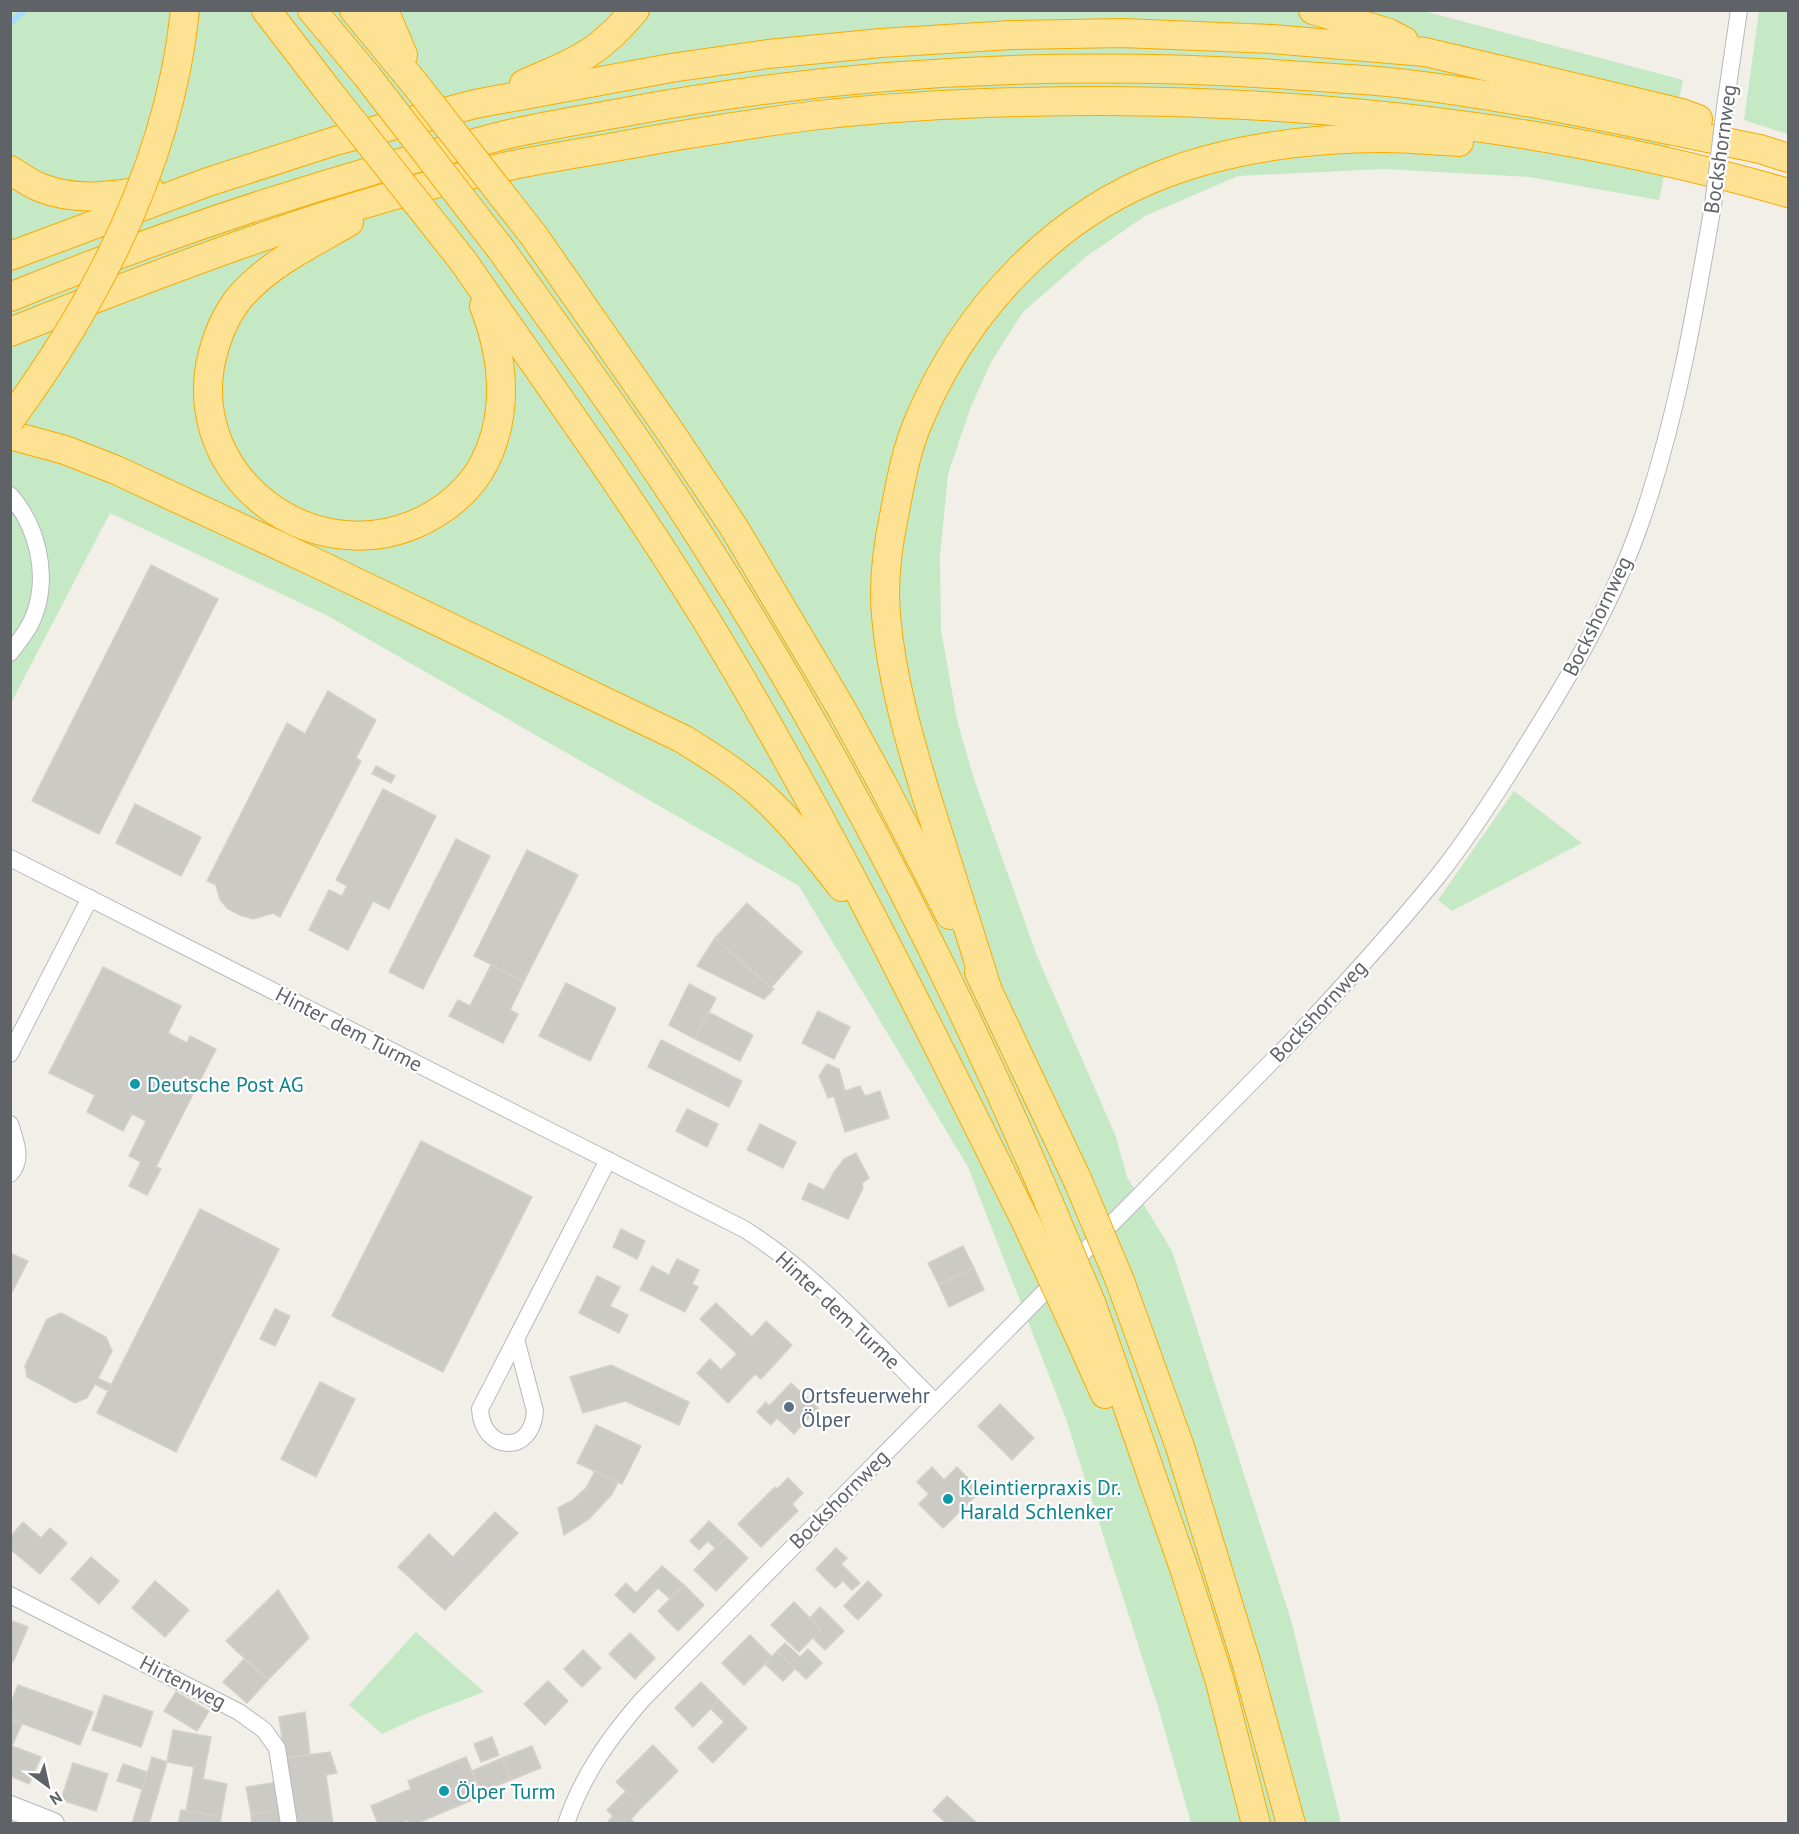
<svg xmlns="http://www.w3.org/2000/svg" width="1799" height="1834" font-family="'PT Sans',sans-serif">
	<style>
		.green { fill: #c5e8c5 }
		.lines { fill: none; stroke-linecap: round; stroke-linejoin: round }
		.stream { stroke: #aadaff; stroke-width: 6 }
		.building { fill: #cccac5; stroke: #d6d1c6; stroke-width: 1.5 }
		.street-casing { stroke: #b5b8bc; stroke-width: 18 }
		.secondary-casing { stroke: #b6babf; stroke-width: 24 }
		.highway-casing { stroke: #f9ab00; stroke-width: 30 }
		.street { stroke: #fff; stroke-width: 16 }
		.secondary { stroke: #fff; stroke-width: 22 }
		.highway { stroke: #fde293; stroke-width: 28 }
		.street-bridge-casing { stroke: #b5b8bc; stroke-width: 18; stroke-linecap: butt }
		.highway-bridge-casing { stroke: #f9ab00; stroke-width: 30; stroke-linecap: butt }
		.street-bridge { stroke: #fff; stroke-width: 16 }
		.highway-bridge { stroke: #fde293; stroke-width: 28 }
		.culture-dot { fill: #0f9aa8; stroke: #fff; stroke-width: 2 }
		.service-dot { fill: #5c6f8a; stroke: #fff; stroke-width: 2 }
		.labels { text-anchor: middle; dominant-baseline: central; stroke-width: 4.5; stroke-linejoin: round; paint-order: stroke }
		.street-label { font-size: 21px; fill: #5f6368; stroke: #fff }
		.culture-label { font-size: 21px; fill: #0d838f; stroke: #fff; text-anchor: start }
		.service-label { font-size: 21px; fill: #4e5e75; stroke: #fff; text-anchor: start }
	</style>
	<rect width="100%" height="100%" fill="#f1efe8"/>
	<g class="green">
		<path d="M 1420,10 L 1683,80 L 1659,200 L 1529,177 L 1384,169 L 1238,176 L 1145,216 L 1087,256 L 1023,312 L 991,362 L 970,409 L 948,474 L 940,556 L 941,630 L 957,720 L 973,776 L 1037,956 L 1116,1137 L 1127,1177 L 1172,1251 L 1291,1620 L 1341,1823 L 1191,1823 L 1159,1710 L 1066,1419 L 968,1167 L 799,886 L 328,616 L 110,513 L 11,703 L 11,11 Z"/>
		<path d="M 1759,11 L 1788,11 L 1788,134 L 1744,120 Z"/>
		<path d="M 1514,791 L 1582,843 L 1452,911 L 1438,900 Z"/>
		<path d="M 416,1632 L 484,1692 L 423,1715 L 382,1734 L 349,1705 Z"/>
	</g>
	<g class="lines">
		<path class="stream" d="M 10,23 L 25,10"/>
	</g>
	<g class="building">
		<path d="M 151,565 L 218,599 L 99,834 L 32,801 Z"/>
		<path d="M 328,691 L 376,720 L 356,758 L 361,761 L 280,917 L 273,913 L 253,919 L 240,915 L 228,909 L 220,900 L 216,885 L 207,881 L 287,723 L 305,734 Z"/>
		<path d="M 376,766 L 395,776 L 391,783 L 372,774 Z"/>
		<path d="M 383,789 L 436,816 L 389,909 L 373,901 L 348,950 L 309,930 L 329,890 L 342,896 L 347,886 L 336,880 Z"/>
		<path d="M 135,804 L 201,837 L 181,876 L 116,843 Z"/>
		<path d="M 456,839 L 490,856 L 423,989 L 389,972 Z"/>
		<path d="M 527,850 L 578,875 L 524,981 L 474,956 Z"/>
		<path d="M 747,903 L 802,952 L 771,988 L 715,938 Z"/>
		<path d="M 715,938 L 771,988 L 774,989 L 764,999 L 697,966 Z"/>
		<path d="M 491,965 L 524,981 L 510,1010 L 518,1014 L 503,1043 L 449,1016 L 458,1000 L 470,1006 Z"/>
		<path d="M 103,967 L 181,1006 L 168,1033 L 187,1043 L 190,1036 L 216,1049 L 156,1167 L 161,1169 L 147,1195 L 129,1186 L 141,1162 L 129,1156 L 146,1121 L 132,1114 L 123,1131 L 87,1112 L 95,1095 L 49,1073 Z"/>
		<path d="M 566,983 L 616,1008 L 590,1061 L 539,1036 Z"/>
		<path d="M 689,984 L 716,998 L 695,1039 L 669,1025 Z"/>
		<path d="M 818,1011 L 850,1027 L 834,1059 L 802,1043 Z"/>
		<path d="M 708,1012 L 753,1035 L 740,1061 L 695,1039 Z"/>
		<path d="M 661,1040 L 742,1081 L 729,1107 L 648,1067 Z"/>
		<path d="M 827,1064 L 839,1069 L 845,1091 L 860,1086 L 865,1096 L 880,1091 L 889,1118 L 845,1132 L 834,1096 L 828,1098 L 819,1076 Z"/>
		<path d="M 687,1109 L 718,1124 L 707,1147 L 676,1131 Z"/>
		<path d="M 760,1124 L 796,1142 L 783,1168 L 747,1150 Z"/>
		<path d="M 421,1141 L 532,1197 L 443,1372 L 332,1316 Z"/>
		<path d="M 856,1153 L 869,1178 L 862,1183 L 863,1188 L 848,1219 L 802,1199 L 809,1183 L 824,1190 L 834,1172 L 844,1159 Z"/>
		<path d="M 200,1209 L 279,1249 L 176,1452 L 97,1413 Z"/>
		<path d="M 621,1229 L 645,1241 L 637,1259 L 613,1247 Z"/>
		<path d="M 963,1246 L 974,1268 L 939,1285 L 928,1263 Z"/>
		<path d="M 10,1253 L 28,1261 L 10,1296 Z"/>
		<path d="M 677,1259 L 699,1270 L 692,1284 L 698,1287 L 685,1312 L 640,1290 L 652,1266 L 669,1275 Z"/>
		<path d="M 974,1268 L 984,1290 L 949,1307 L 939,1285 Z"/>
		<path d="M 597,1276 L 620,1287 L 610,1306 L 628,1315 L 619,1333 L 579,1313 Z"/>
		<path d="M 716,1303 L 752,1337 L 766,1321 L 792,1345 L 761,1379 L 755,1374 L 728,1403 L 697,1373 L 710,1359 L 721,1370 L 737,1354 L 700,1319 Z"/>
		<path d="M 275,1309 L 290,1316 L 275,1346 L 260,1339 Z"/>
		<path d="M 61,1313 L 106,1337 L 112,1351 L 98,1378 L 112,1385 L 108,1391 L 95,1384 L 87,1398 L 75,1403 L 27,1377 L 25,1366 L 47,1319 Z"/>
		<path d="M 611,1365 L 689,1402 L 679,1425 L 625,1401 L 583,1413 L 570,1377 Z"/>
		<path d="M 320,1382 L 355,1399 L 316,1477 L 281,1459 Z"/>
		<path d="M 791,1383 L 818,1408 L 794,1434 L 777,1418 L 771,1425 L 757,1412 L 766,1402 L 769,1406 Z"/>
		<path d="M 1000,1404 L 1034,1438 L 1012,1460 L 978,1426 Z"/>
		<path d="M 596,1425 L 641,1446 L 622,1484 L 577,1463 Z"/>
		<path d="M 932,1467 L 944,1480 L 957,1467 L 981,1491 L 943,1528 L 919,1504 L 929,1494 L 917,1482 Z"/>
		<path d="M 595,1471 L 618,1482 L 612,1494 L 589,1519 L 564,1535 L 558,1508 L 573,1500 L 586,1488 Z"/>
		<path d="M 788,1478 L 803,1493 L 792,1504 L 798,1511 L 761,1547 L 738,1524 L 775,1487 L 777,1489 Z"/>
		<path d="M 495,1512 L 518,1533 L 445,1610 L 398,1567 L 429,1534 L 453,1557 Z"/>
		<path d="M 709,1521 L 726,1537 L 715,1548 L 708,1541 L 699,1550 L 690,1541 Z"/>
		<path d="M 23,1522 L 41,1538 L 50,1528 L 67,1543 L 40,1574 L 10,1549 L 10,1537 Z"/>
		<path d="M 726,1537 L 748,1558 L 716,1591 L 694,1570 Z"/>
		<path d="M 836,1548 L 847,1558 L 841,1564 L 860,1583 L 852,1590 L 843,1581 L 835,1588 L 816,1569 Z"/>
		<path d="M 91,1557 L 119,1581 L 99,1604 L 71,1579 Z"/>
		<path d="M 662,1566 L 684,1585 L 670,1599 L 658,1588 L 634,1613 L 615,1595 L 626,1583 L 636,1593 Z"/>
		<path d="M 155,1581 L 189,1610 L 165,1637 L 132,1608 Z"/>
		<path d="M 868,1581 L 882,1595 L 858,1620 L 844,1606 Z"/>
		<path d="M 684,1585 L 704,1605 L 678,1631 L 658,1611 Z"/>
		<path d="M 278,1590 L 309,1638 L 268,1680 L 226,1641 Z"/>
		<path d="M 794,1602 L 821,1629 L 799,1652 L 771,1625 Z"/>
		<path d="M 820,1607 L 844,1631 L 825,1650 L 813,1638 L 821,1629 L 810,1618 Z"/>
		<path d="M 10,1620 L 28,1627 L 13,1662 L 10,1661 Z"/>
		<path d="M 630,1633 L 655,1658 L 635,1679 L 609,1654 Z"/>
		<path d="M 750,1635 L 772,1657 L 744,1685 L 722,1663 Z"/>
		<path d="M 785,1643 L 800,1657 L 808,1649 L 822,1663 L 806,1679 L 777,1651 Z"/>
		<path d="M 583,1650 L 601,1668 L 582,1687 L 564,1669 Z"/>
		<path d="M 777,1651 L 795,1669 L 783,1681 L 765,1664 Z"/>
		<path d="M 244,1659 L 268,1680 L 247,1703 L 223,1682 Z"/>
		<path d="M 548,1681 L 568,1701 L 545,1725 L 524,1704 Z"/>
		<path d="M 701,1682 L 719,1700 L 693,1727 L 675,1708 Z"/>
		<path d="M 18,1685 L 93,1712 L 80,1745 L 10,1719 L 10,1705 Z"/>
		<path d="M 176,1692 L 209,1711 L 197,1731 L 164,1711 Z"/>
		<path d="M 104,1695 L 153,1712 L 141,1747 L 92,1730 Z"/>
		<path d="M 719,1700 L 747,1728 L 713,1763 L 698,1748 L 724,1722 L 711,1709 Z"/>
		<path d="M 305,1712 L 310,1754 L 285,1758 L 279,1717 Z"/>
		<path d="M 10,1719 L 22,1724 L 12,1746 L 41,1757 L 29,1784 L 10,1776 Z"/>
		<path d="M 173,1730 L 211,1737 L 203,1779 L 227,1784 L 221,1817 L 186,1811 L 194,1767 L 167,1762 Z"/>
		<path d="M 492,1737 L 499,1755 L 481,1762 L 474,1744 Z"/>
		<path d="M 653,1745 L 678,1771 L 642,1807 L 616,1782 Z"/>
		<path d="M 532,1746 L 541,1768 L 511,1780 L 502,1758 Z"/>
		<path d="M 330,1752 L 337,1773 L 326,1775 L 333,1824 L 295,1824 L 285,1758 Z"/>
		<path d="M 152,1757 L 167,1762 L 149,1824 L 132,1824 Z"/>
		<path d="M 466,1757 L 482,1796 L 415,1824 L 410,1824 L 408,1820 L 399,1824 L 378,1824 L 371,1806 L 411,1789 L 408,1781 Z"/>
		<path d="M 502,1758 L 511,1780 L 481,1792 L 472,1771 Z"/>
		<path d="M 73,1763 L 108,1774 L 96,1811 L 61,1800 Z"/>
		<path d="M 123,1764 L 147,1772 L 142,1789 L 117,1781 Z"/>
		<path d="M 277,1782 L 281,1810 L 251,1814 L 246,1787 Z"/>
		<path d="M 626,1791 L 642,1807 L 631,1819 L 636,1824 L 606,1824 L 613,1816 L 607,1810 Z"/>
		<path d="M 947,1796 L 978,1824 L 947,1824 L 933,1811 Z"/>
		<path d="M 181,1810 L 221,1817 L 220,1824 L 178,1824 Z"/>
		<path d="M 281,1810 L 283,1824 L 252,1824 L 251,1814 Z"/>
	</g>
	<g class="lines">
		<g class="street-casing">
			<g id="street">
				<path d="M 1725,107 L 1739,10"/>
				<path d="M 10,495 C 37,526 49,573 35,613 C 30,628 20,640 10,653"/>
				<path d="M 10,858 L 744,1229 C 817,1275 874,1342 935,1402"/>
				<path d="M 10,1054 L 90,898"/>
				<path d="M 10,1124 C 15,1140 24,1160 10,1174"/>
				<path d="M 516,1339 L 535,1411 C 532,1456 482,1452 480,1409 L 608,1160"/>
				<path d="M 10,1595 L 239,1712 L 264,1730 L 277,1748 L 289,1824"/>
				<path d="M 566,1824 C 582,1776 609,1738 642,1700 L 1291,1042 C 1341,988 1391,934 1438,876 C 1471,834 1501,787 1529,741 C 1573,671 1615,598 1642,519 C 1677,417 1695,311 1713,205"/>
			</g>
		</g>
		<g class="secondary-casing">
			<path id="secondary" d="M 10,1807 L 53,1824"/>
		</g>
		<g class="highway-casing">
			<g id="highway">
				<path d="M 266,10 L 326,88"/>
				<path d="M 312,10 L 367,76"/>
				<path d="M 354,10 L 415,84"/>
				<path d="M 384,10 L 403,55"/>
				<path d="M 1313,10 L 1389,33 L 1404,41"/>
				<path d="M 524,84 C 548,73 572,65 593,50 C 609,39 622,25 635,10"/>
				<path d="M 10,170 C 20,176 29,183 39,187 C 75,202 112,196 150,190"/>
				<path d="M 349,222 C 311,244 270,263 241,296 C 224,316 215,341 210,366 C 191,479 309,567 413,525 C 439,514 463,496 479,472 C 510,421 505,360 484,306"/>
				<path d="M 534,236 L 669,430 L 733,526 L 841,708 L 882,783 L 950,915"/>
				<path d="M 500,248 C 570,346 641,443 705,544 C 838,753 952,975 1049,1203"/>
				<path d="M 10,256 L 208,182 L 335,141 L 475,104 L 671,68 L 768,54 L 881,43 L 1012,35 L 1122,33 L 1272,39 L 1425,52 L 1682,113 L 1698,119"/>
				<path d="M 463,261 C 545,379 630,496 705,618 C 824,813 924,1018 1026,1222"/>
				<path d="M 10,297 C 171,231 337,177 505,135 C 543,126 582,120 620,113 C 840,71 1066,60 1290,75 C 1326,78 1362,79 1398,83 C 1520,97 1639,124 1760,149 L 1788,158"/>
				<path d="M 10,332 C 174,267 340,203 513,165 C 543,159 573,154 603,149 C 672,136 741,125 810,116 C 907,105 1005,101 1102,101 C 1333,102 1566,129 1788,193"/>
				<path d="M 10,435 L 65,450 L 116,470 L 314,562 L 683,739 C 712,757 741,775 766,799 C 794,825 818,857 842,887"/>
				<path d="M 979,972 L 1077,1179"/>
				<path d="M 987,988 C 967,925 947,861 927,798 C 909,739 891,677 886,615 C 883,582 887,549 894,516 C 900,484 906,450 919,420 C 965,311 1053,216 1164,174 C 1231,148 1312,138 1384,138 C 1409,138 1434,141 1459,142"/>
				<path d="M 1120,1281 L 1180,1447 L 1247,1665 L 1291,1824"/>
				<path d="M 1092,1305 L 1186,1574 L 1220,1682 L 1256,1824"/>
				<path d="M 1072,1321 L 1105,1394"/>
			</g>
		</g>
		<use href="#street" class="street"/>
		<use href="#secondary" class="secondary"/>
		<use href="#highway" class="highway"/>
		<g class="street-bridge-casing">
			<path id="street-bridge" d="M 1713,205 L 1725,107"/>
		</g>
		<g class="highway-bridge-casing">
			<g id="highway-bridge">
				<path d="M 367,76 L 500,248"/>
				<path d="M 415,84 L 534,236"/>
				<path d="M 326,88 L 463,261"/>
				<path d="M 10,420 C 98,300 170,160 185,10"/>
				<path d="M 1077,1179 L 1120,1281"/>
				<path d="M 1049,1203 L 1092,1305"/>
				<path d="M 1026,1222 L 1072,1321"/>
			</g>
		</g>
		<use href="#street-bridge" class="street-bridge"/>
		<use href="#highway-bridge" class="highway-bridge"/>
	</g>
	<g class="culture-dot">
		<circle cx="135" cy="1084" r="6"/>
		<circle cx="948" cy="1499" r="6"/>
		<circle cx="444" cy="1791" r="6"/>
	</g>
	<circle class="service-dot" cx="789" cy="1407" r="6"/>
	<g class="labels">
		<g class="street-label">
			<text transform="translate(1720 149) rotate(-82)">Bockshornweg</text>
			<text transform="translate(1597 616) rotate(-64)">Bockshornweg</text>
			<text transform="translate(1318 1011) rotate(-47)">Bockshornweg</text>
			<text transform="translate(349 1029) rotate(27)">Hinter dem Turme</text>
			<text transform="translate(838 1310) rotate(43)">Hinter dem Turme</text>
			<text transform="translate(839 1499) rotate(-45)">Bockshornweg</text>
			<text transform="translate(183 1682) rotate(27)">Hirtenweg</text>
		</g>
		<g class="culture-label">
			<text x="147" y="1084">Deutsche Post AG</text>
			<text x="960" y="1487">Kleintierpraxis Dr.<tspan x="960" dy="24">Harald Schlenker</tspan></text>
			<text x="456" y="1791">Ölper Turm</text>
		</g>
		<g class="service-label">
			<text x="801" y="1395">Ortsfeuerwehr<tspan x="801" dy="24">Ölper</tspan></text>
		</g>
	</g>
	<rect width="1799" height="1834" fill="none" stroke="#5f6368" stroke-width="24"/>
	<g transform="translate(48 1786) rotate(147)" stroke="#ffffff" stroke-width="4.5" paint-order="stroke">
	<path d="M0-4.5L10 22L0 15L-10 22Z" fill="#5f6368"/>
	<text y="-9" font-size="16" font-weight="bold" text-anchor="middle" fill="#5f6368">N</text>
	</g>
</svg>
